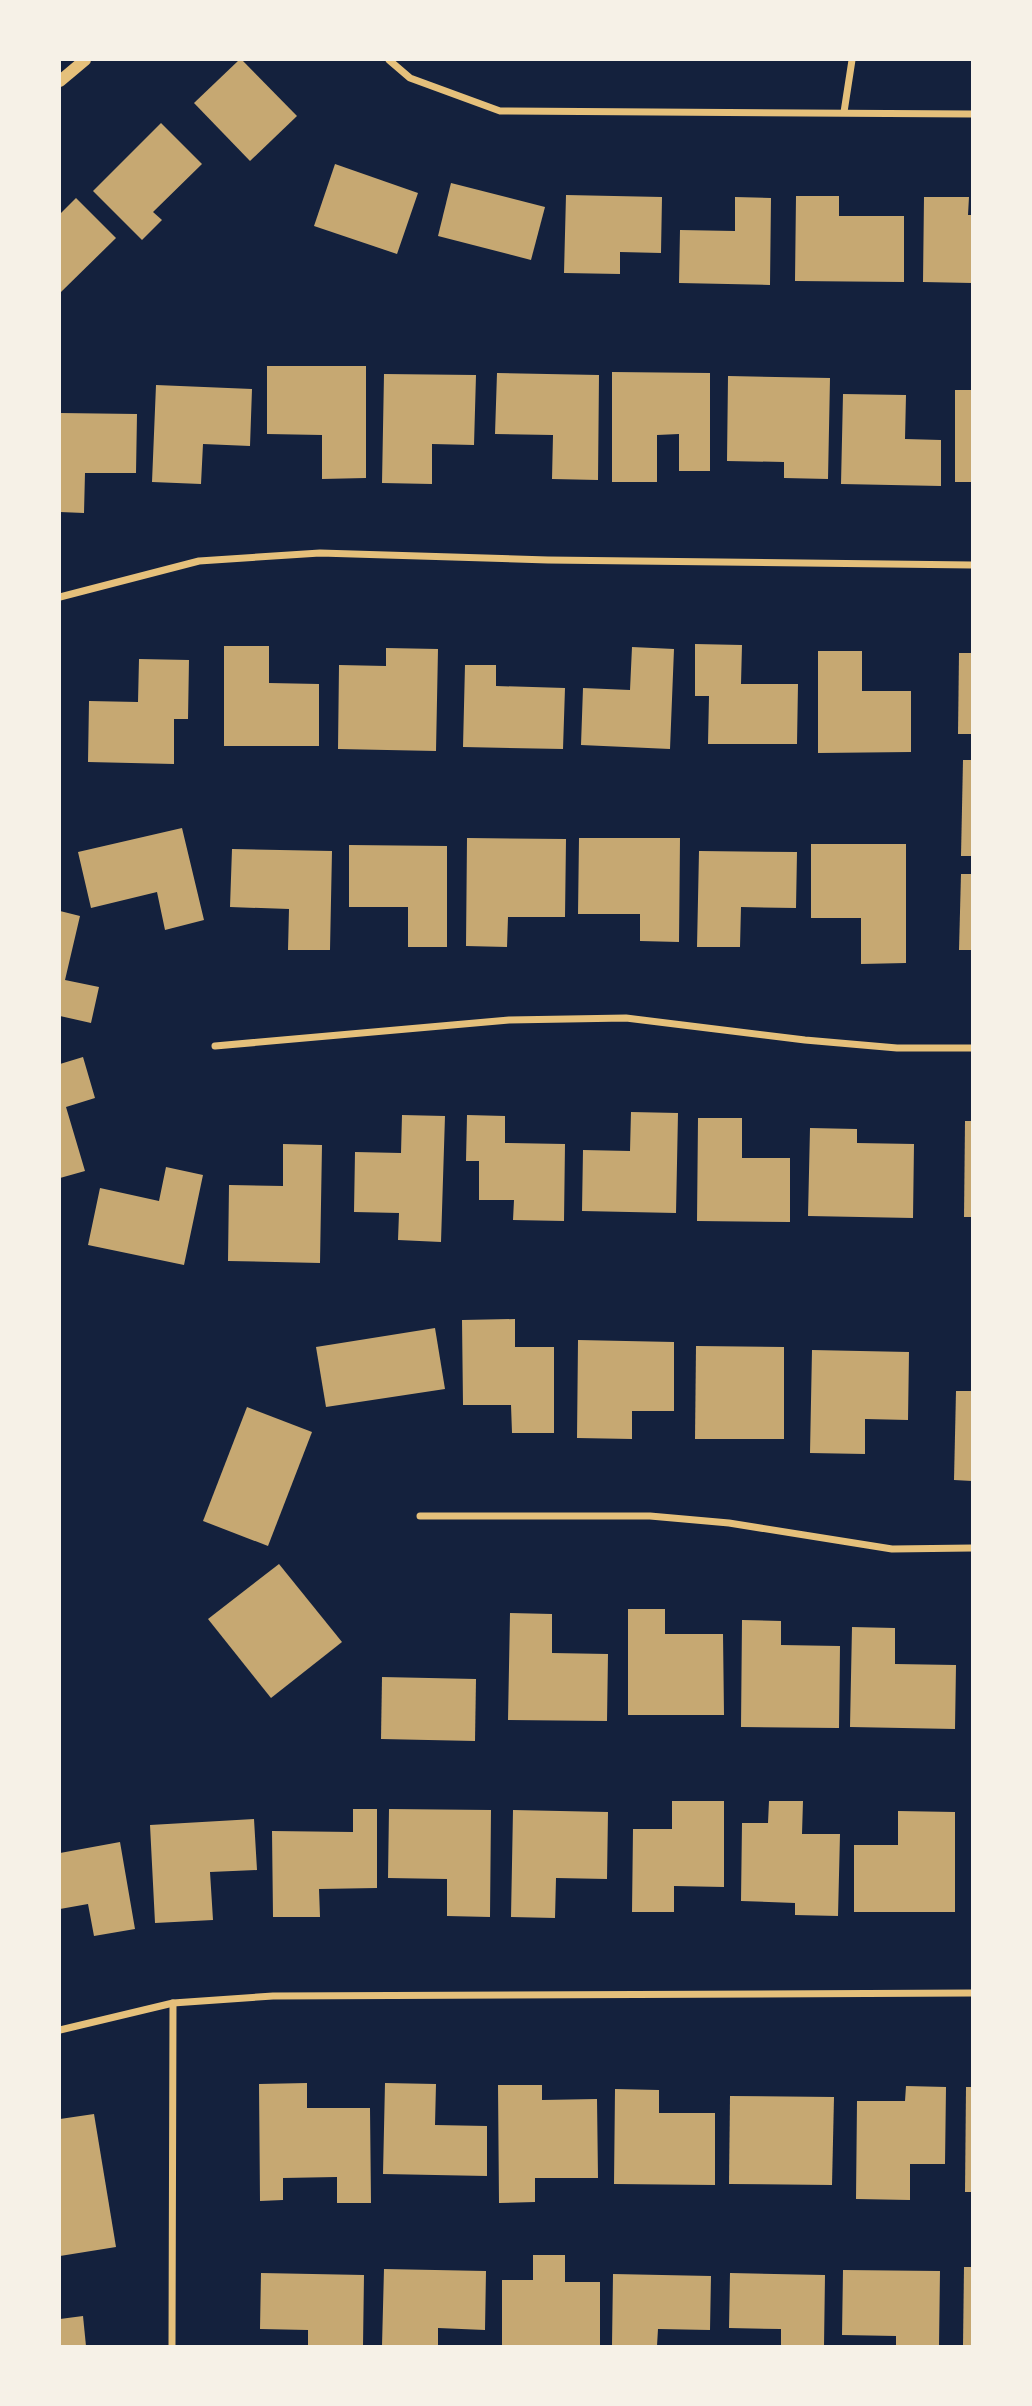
<svg xmlns="http://www.w3.org/2000/svg" width="1032" height="2406" font-family="'Titillium Web',sans-serif">
	<style>
		.building { fill: #c6a872 }
		.lines { fill: none; stroke-linecap: round; stroke-linejoin: round }
		.minor { stroke: #e5c07b; stroke-width: 7 }
		.tertiary { stroke: #e5c07b; stroke-width: 12 }
	</style>
	<rect width="100%" height="100%" fill="#14213d"/>
	<g class="building">
		<path d="M 239,60 L 242,60 L 297,116 L 250,161 L 194,103 Z"/>
		<path d="M 161,123 L 202,164 L 153,212 L 162,220 L 142,240 L 93,191 Z"/>
		<path d="M 335,164 L 418,193 L 397,254 L 314,226 Z"/>
		<path d="M 451,183 L 545,207 L 531,260 L 438,236 Z"/>
		<path d="M 566,195 L 662,197 L 661,253 L 620,252 L 620,274 L 564,273 Z"/>
		<path d="M 796,196 L 839,196 L 839,216 L 904,216 L 904,282 L 795,281 Z"/>
		<path d="M 735,197 L 771,198 L 770,285 L 679,283 L 680,230 L 735,231 Z"/>
		<path d="M 924,197 L 969,197 L 968,215 L 972,215 L 972,283 L 923,282 Z"/>
		<path d="M 76,198 L 116,238 L 60,293 L 60,214 Z"/>
		<path d="M 267,366 L 366,366 L 366,478 L 322,479 L 322,435 L 267,434 Z"/>
		<path d="M 612,372 L 710,373 L 710,471 L 679,471 L 679,434 L 657,435 L 657,482 L 612,482 Z"/>
		<path d="M 497,373 L 599,375 L 598,480 L 552,479 L 553,435 L 495,434 Z"/>
		<path d="M 384,374 L 476,375 L 474,445 L 432,444 L 432,484 L 382,483 Z"/>
		<path d="M 728,376 L 830,378 L 828,479 L 784,478 L 784,462 L 727,461 Z"/>
		<path d="M 156,385 L 252,389 L 250,446 L 203,444 L 201,484 L 152,482 Z"/>
		<rect x="955" y="390" width="17" height="92"/>
		<path d="M 843,394 L 906,395 L 905,439 L 941,440 L 941,486 L 841,484 Z"/>
		<path d="M 60,413 L 137,414 L 136,473 L 85,473 L 84,513 L 60,512 Z"/>
		<path d="M 695,644 L 742,645 L 741,684 L 798,684 L 797,744 L 708,744 L 709,696 L 695,696 Z"/>
		<path d="M 224,646 L 269,646 L 269,683 L 319,684 L 319,746 L 224,746 Z"/>
		<path d="M 632,647 L 674,649 L 670,749 L 581,745 L 583,688 L 630,690 Z"/>
		<path d="M 386,648 L 438,649 L 436,751 L 338,749 L 339,665 L 386,666 Z"/>
		<path d="M 818,651 L 862,651 L 862,691 L 911,691 L 911,752 L 818,753 Z"/>
		<path d="M 959,653 L 972,653 L 972,734 L 958,734 Z"/>
		<path d="M 139,659 L 189,660 L 188,719 L 174,719 L 174,764 L 88,762 L 89,701 L 138,702 Z"/>
		<path d="M 465,665 L 496,665 L 496,686 L 565,688 L 563,749 L 463,747 Z"/>
		<path d="M 963,760 L 972,760 L 972,856 L 961,856 Z"/>
		<path d="M 182,828 L 204,920 L 165,930 L 157,892 L 91,908 L 78,852 Z"/>
		<path d="M 467,838 L 566,839 L 565,917 L 508,917 L 507,947 L 466,946 Z"/>
		<path d="M 579,838 L 680,838 L 679,942 L 640,941 L 640,914 L 578,914 Z"/>
		<path d="M 811,844 L 906,844 L 906,963 L 861,964 L 861,918 L 811,918 Z"/>
		<path d="M 349,845 L 447,846 L 447,947 L 408,947 L 408,907 L 349,907 Z"/>
		<path d="M 232,849 L 332,851 L 330,950 L 288,950 L 289,909 L 230,907 Z"/>
		<path d="M 699,851 L 797,852 L 796,908 L 741,907 L 740,947 L 697,947 Z"/>
		<path d="M 961,874 L 972,874 L 972,950 L 959,950 Z"/>
		<path d="M 60,911 L 80,916 L 65,980 L 99,987 L 91,1023 L 60,1016 Z"/>
		<path d="M 83,1057 L 95,1098 L 66,1107 L 85,1171 L 60,1178 L 60,1064 Z"/>
		<path d="M 631,1112 L 678,1113 L 676,1213 L 582,1211 L 583,1150 L 630,1151 Z"/>
		<path d="M 402,1115 L 445,1116 L 441,1242 L 398,1240 L 399,1213 L 354,1212 L 355,1152 L 401,1153 Z"/>
		<path d="M 467,1115 L 505,1116 L 505,1143 L 565,1144 L 564,1221 L 513,1220 L 514,1200 L 479,1200 L 479,1161 L 466,1161 Z"/>
		<path d="M 698,1118 L 742,1118 L 742,1158 L 790,1158 L 790,1222 L 697,1221 Z"/>
		<path d="M 965,1121 L 972,1121 L 972,1217 L 964,1217 Z"/>
		<path d="M 810,1128 L 857,1129 L 857,1143 L 914,1144 L 913,1218 L 808,1216 Z"/>
		<path d="M 283,1144 L 322,1145 L 320,1263 L 228,1261 L 229,1185 L 283,1186 Z"/>
		<path d="M 166,1167 L 203,1175 L 184,1265 L 88,1245 L 100,1188 L 159,1201 Z"/>
		<path d="M 515,1319 L 515,1347 L 554,1347 L 554,1433 L 512,1433 L 511,1405 L 463,1405 L 462,1320 Z"/>
		<path d="M 435,1328 L 445,1389 L 326,1407 L 316,1347 Z"/>
		<path d="M 578,1340 L 674,1342 L 674,1411 L 632,1411 L 632,1439 L 577,1438 Z"/>
		<path d="M 696,1346 L 784,1347 L 784,1439 L 695,1439 Z"/>
		<path d="M 812,1350 L 909,1352 L 908,1420 L 865,1419 L 865,1454 L 810,1453 Z"/>
		<path d="M 956,1391 L 972,1391 L 972,1481 L 954,1480 Z"/>
		<path d="M 247,1407 L 312,1432 L 268,1546 L 203,1521 Z"/>
		<path d="M 279,1564 L 342,1642 L 271,1698 L 208,1619 Z"/>
		<path d="M 628,1609 L 665,1609 L 665,1634 L 723,1634 L 724,1715 L 628,1715 Z"/>
		<path d="M 510,1613 L 552,1614 L 552,1653 L 608,1654 L 607,1721 L 508,1720 Z"/>
		<path d="M 742,1620 L 781,1621 L 781,1645 L 840,1646 L 839,1728 L 741,1727 Z"/>
		<path d="M 852,1627 L 895,1628 L 895,1664 L 956,1665 L 955,1729 L 850,1727 Z"/>
		<path d="M 382,1677 L 476,1679 L 475,1741 L 381,1739 Z"/>
		<path d="M 672,1801 L 724,1801 L 724,1887 L 674,1886 L 674,1912 L 632,1912 L 633,1829 L 672,1829 Z"/>
		<path d="M 769,1801 L 803,1801 L 802,1834 L 840,1834 L 838,1916 L 795,1915 L 795,1903 L 741,1901 L 742,1823 L 768,1823 Z"/>
		<path d="M 353,1809 L 377,1809 L 377,1888 L 319,1889 L 320,1917 L 273,1917 L 272,1831 L 353,1832 Z"/>
		<path d="M 389,1809 L 491,1810 L 490,1917 L 447,1916 L 447,1879 L 388,1878 Z"/>
		<path d="M 513,1810 L 608,1812 L 607,1879 L 556,1878 L 555,1918 L 511,1917 Z"/>
		<path d="M 898,1811 L 955,1812 L 955,1912 L 854,1912 L 854,1845 L 898,1845 Z"/>
		<path d="M 254,1819 L 257,1870 L 210,1872 L 213,1920 L 155,1923 L 150,1825 Z"/>
		<path d="M 120,1842 L 135,1929 L 94,1936 L 88,1904 L 60,1909 L 60,1853 Z"/>
		<path d="M 307,2083 L 307,2108 L 370,2108 L 371,2203 L 337,2203 L 337,2177 L 283,2178 L 283,2200 L 260,2201 L 259,2084 Z"/>
		<path d="M 385,2083 L 436,2084 L 435,2125 L 487,2126 L 487,2176 L 383,2174 Z"/>
		<path d="M 498,2085 L 542,2085 L 542,2100 L 597,2099 L 598,2178 L 535,2178 L 535,2202 L 499,2203 Z"/>
		<path d="M 906,2086 L 946,2087 L 945,2164 L 910,2164 L 910,2200 L 856,2199 L 857,2101 L 905,2101 Z"/>
		<path d="M 966,2087 L 972,2087 L 972,2192 L 965,2192 Z"/>
		<path d="M 615,2089 L 659,2090 L 659,2113 L 715,2113 L 715,2185 L 614,2184 Z"/>
		<path d="M 730,2096 L 834,2097 L 832,2185 L 729,2184 Z"/>
		<path d="M 94,2114 L 116,2247 L 60,2256 L 60,2119 Z"/>
		<path d="M 533,2255 L 565,2255 L 565,2282 L 600,2282 L 600,2346 L 502,2346 L 502,2280 L 533,2280 Z"/>
		<path d="M 964,2267 L 972,2267 L 972,2346 L 963,2346 Z"/>
		<path d="M 384,2269 L 486,2271 L 485,2330 L 438,2328 L 438,2346 L 382,2346 Z"/>
		<path d="M 843,2270 L 940,2271 L 939,2346 L 896,2346 L 896,2336 L 842,2335 Z"/>
		<path d="M 261,2273 L 364,2275 L 363,2346 L 308,2346 L 308,2330 L 260,2329 Z"/>
		<path d="M 730,2273 L 825,2275 L 824,2346 L 781,2346 L 781,2329 L 729,2328 Z"/>
		<path d="M 613,2274 L 711,2276 L 710,2330 L 658,2329 L 657,2346 L 612,2346 Z"/>
		<path d="M 83,2316 L 86,2346 L 60,2346 L 60,2319 Z"/>
	</g>
	<g class="lines">
		<g class="minor">
			<path d="M 389,60 L 410,78 L 500,111 L 972,114"/>
			<path d="M 844,112 L 852,60"/>
			<path d="M 60,597 L 199,561 L 320,553 L 548,560 L 972,565"/>
			<path d="M 215,1046 L 509,1020 L 626,1018 L 805,1040 L 897,1048 L 972,1048"/>
			<path d="M 420,1516 L 650,1516 L 729,1523 L 892,1549 L 972,1548"/>
			<path d="M 60,2030 L 173,2003 L 273,1996 L 972,1993"/>
			<path d="M 172,2346 L 173,2003"/>
		</g>
		<path class="tertiary" d="M 60,81 L 85,60"/>
	</g>
	<rect width="1032" height="2406" fill="none" stroke="#f6f1e7" stroke-width="122"/>
</svg>
